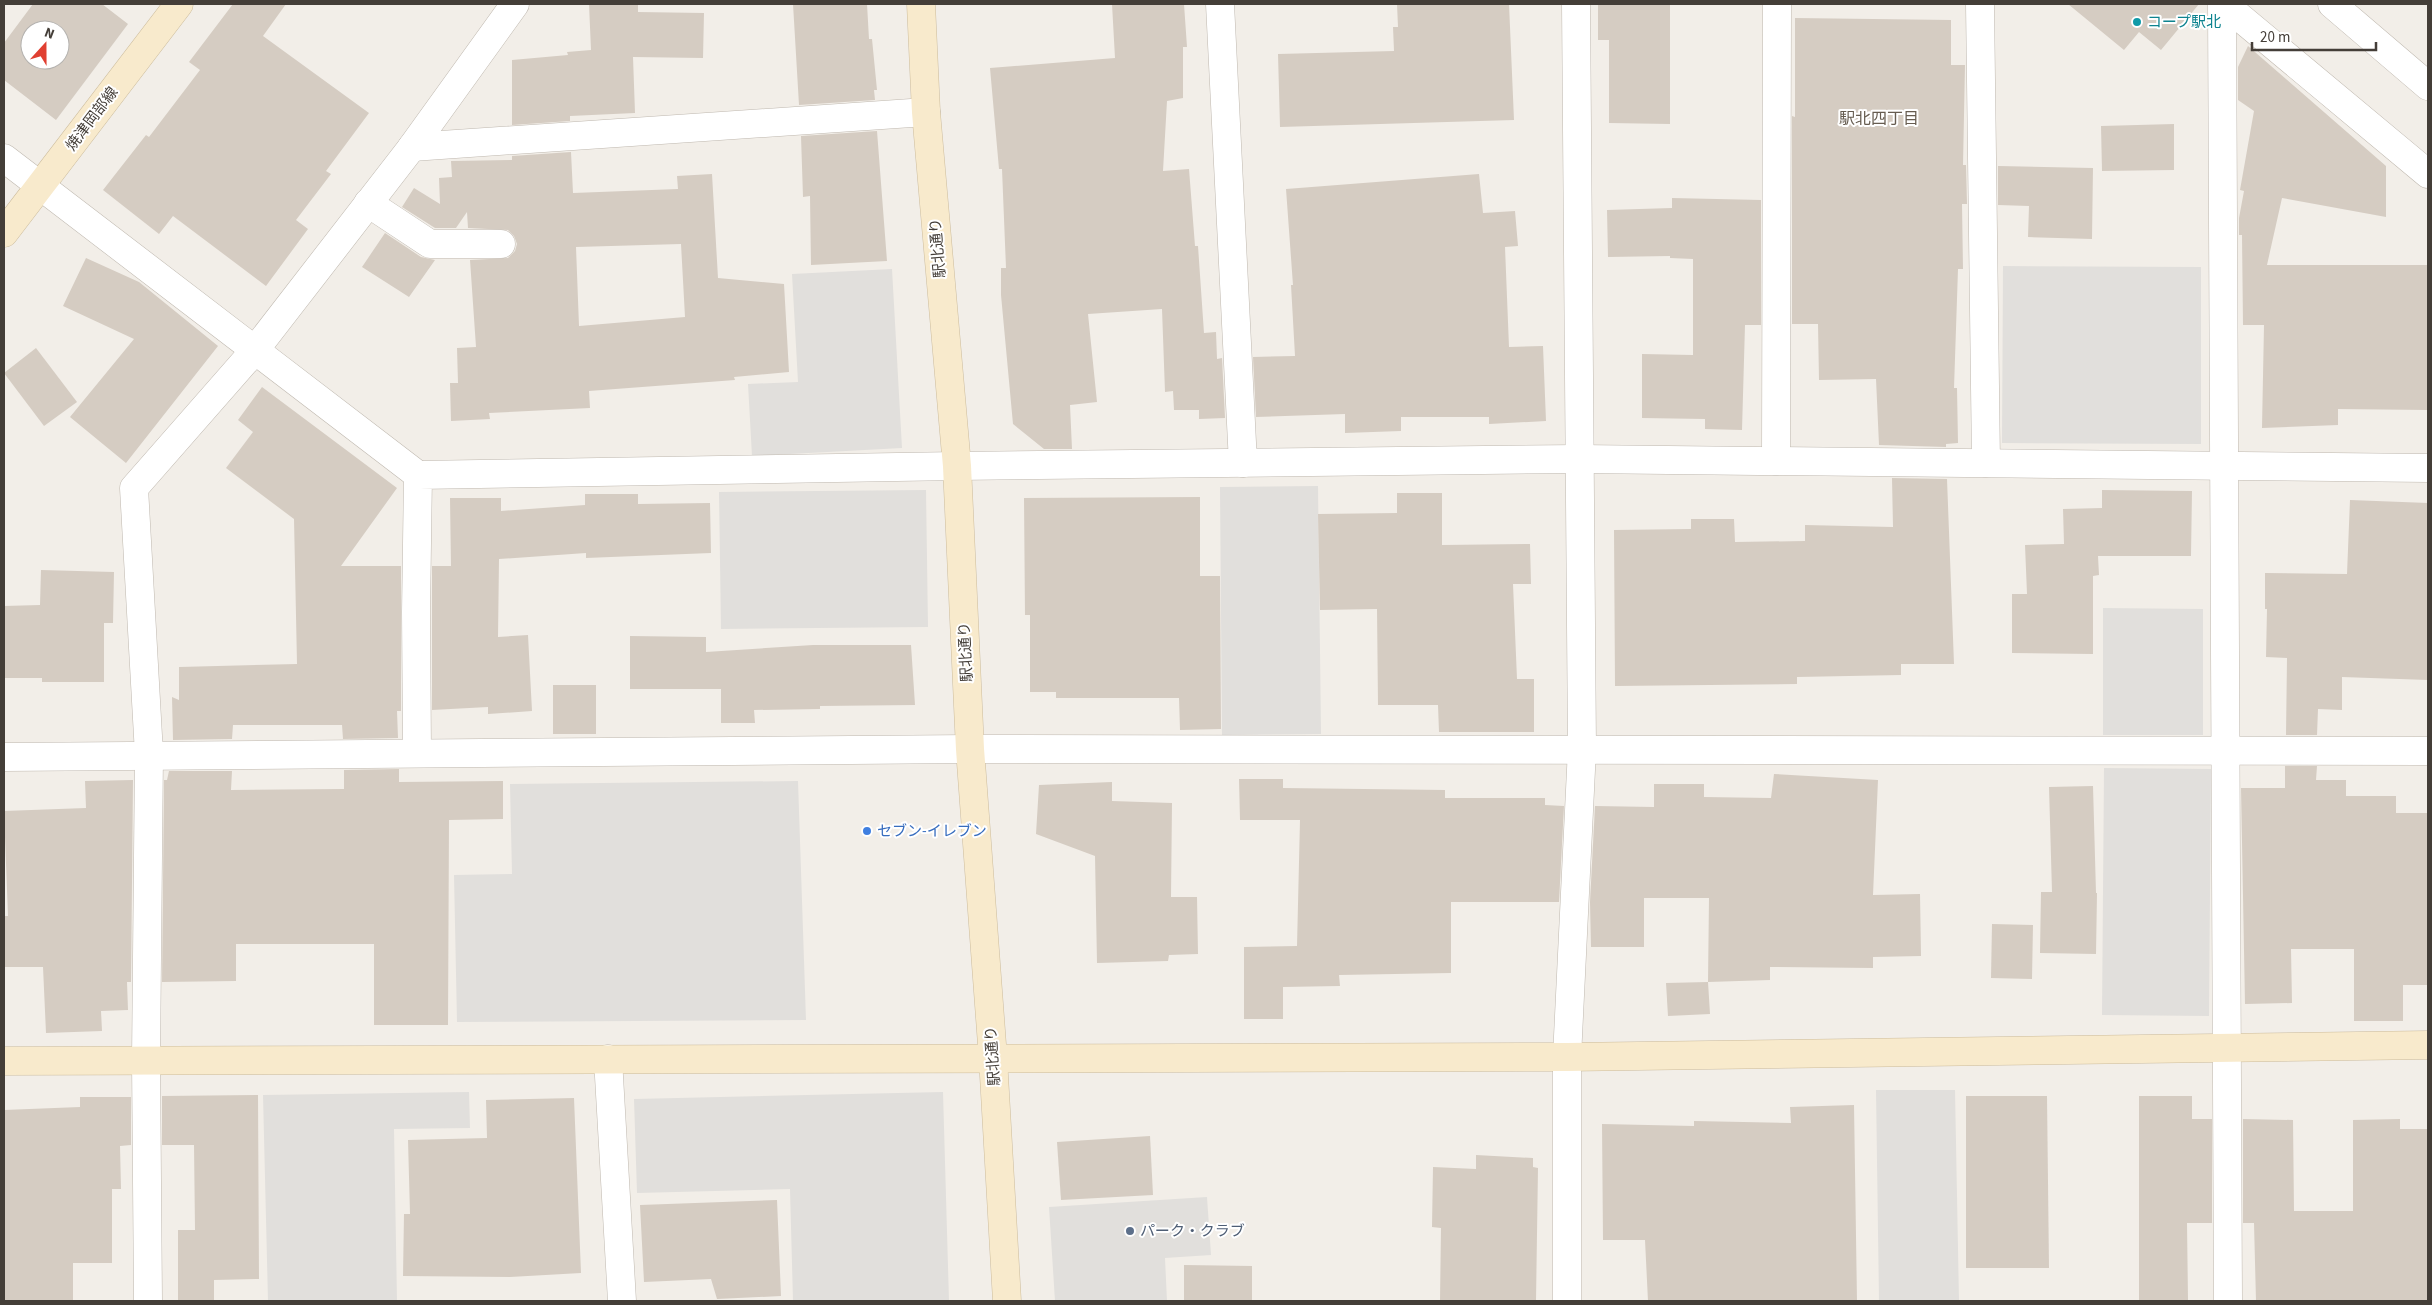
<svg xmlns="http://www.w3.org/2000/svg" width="2432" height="1305" font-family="'Source Sans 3','Noto Sans JP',sans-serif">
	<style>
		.parking { fill: #e1dfdc }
		.building { fill: #d5ccc2; fill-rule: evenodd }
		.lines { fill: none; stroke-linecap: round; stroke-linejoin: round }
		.street-casing { stroke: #bfb8af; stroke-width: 29 }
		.secondary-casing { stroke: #ccbc9d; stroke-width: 29 }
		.street { stroke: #fff; stroke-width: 28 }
		.secondary { stroke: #f8eacc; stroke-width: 28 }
		.culture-dot { fill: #0f9aa8; stroke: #fff; stroke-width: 2 }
		.shop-dot { fill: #3f7fe0; stroke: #fff; stroke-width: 2 }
		.service-dot { fill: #5c6f8a; stroke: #fff; stroke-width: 2 }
		.labels { text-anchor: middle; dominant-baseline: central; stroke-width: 4; stroke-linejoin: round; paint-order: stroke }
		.culture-label { font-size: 15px; fill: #0d838f; stroke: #fff; text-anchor: start }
		.street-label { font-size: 15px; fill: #443e38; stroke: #fff }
		.shop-label { font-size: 15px; fill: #366cbe; stroke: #fff; text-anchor: start }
		.service-label { font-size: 15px; fill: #4e5e75; stroke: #fff; text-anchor: start }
		.neighbourhood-label { font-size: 16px; fill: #665c50; stroke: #fff }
	</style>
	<rect width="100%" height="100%" fill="#f2eee8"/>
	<g class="parking">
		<path d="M 2003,266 L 2201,267 L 2201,444 L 2002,443 Z"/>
		<path d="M 892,269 L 902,448 L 752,456 L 748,384 L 798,382 L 792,274 Z"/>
		<path d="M 1318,486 L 1321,734 L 1222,735 L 1220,487 Z"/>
		<path d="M 926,490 L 928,627 L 721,629 L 719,492 Z"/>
		<path d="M 2103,608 L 2203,609 L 2203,735 L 2103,735 Z"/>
		<path d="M 2104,768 L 2211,769 L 2209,1016 L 2102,1015 Z"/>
		<path d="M 798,781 L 806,1020 L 457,1022 L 454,875 L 512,874 L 510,784 Z"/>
		<path d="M 1876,1090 L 1955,1090 L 1959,1301 L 1879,1301 Z"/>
		<path d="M 469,1092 L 470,1128 L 394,1129 L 397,1301 L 268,1301 L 263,1095 Z"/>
		<path d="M 943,1092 L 949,1301 L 793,1301 L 790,1189 L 637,1193 L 634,1099 Z"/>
		<path d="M 1207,1197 L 1211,1255 L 1165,1258 L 1167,1301 L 1055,1301 L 1049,1207 Z"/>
	</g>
	<g class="building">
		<path d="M 33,4 L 102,4 L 128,24 L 56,120 L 4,80 L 4,43 ZM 30,30 L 60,30 L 60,60 L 30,60 Z"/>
		<path d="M 233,4 L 286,4 L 263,36 L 369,113 L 326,171 L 331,174 L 296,220 L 308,229 L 266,286 L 173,216 L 159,234 L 103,190 L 146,135 L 149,137 L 200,70 L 189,62 Z"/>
		<path d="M 589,4 L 638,4 L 638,12 L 704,13 L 703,58 L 633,57 L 635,113 L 570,116 L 570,121 L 512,125 L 512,60 L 568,55 L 567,52 L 591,50 Z"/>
		<path d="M 793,4 L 867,4 L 869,39 L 872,39 L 877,90 L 874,90 L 875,100 L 799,105 Z"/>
		<path d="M 1112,4 L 1184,4 L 1187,47 L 1183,47 L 1183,98 L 1167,101 L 1163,171 L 1189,169 L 1195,246 L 1198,246 L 1204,333 L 1216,332 L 1217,359 L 1222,358 L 1225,418 L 1199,419 L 1199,410 L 1174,410 L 1173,391 L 1165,392 L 1162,309 L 1088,314 L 1097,402 L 1070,405 L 1072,449 L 1044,449 L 1013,424 L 1001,295 L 1001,268 L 1006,268 L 1002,169 L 999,169 L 990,68 L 1115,58 Z"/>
		<path d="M 1397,4 L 1509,4 L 1514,120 L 1280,127 L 1278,54 L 1394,51 L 1393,27 L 1398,27 Z"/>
		<path d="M 1598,4 L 1670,4 L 1670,124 L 1609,123 L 1609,40 L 1598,40 Z"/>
		<path d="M 2068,4 L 2199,4 L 2161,50 L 2139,32 L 2124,50 Z"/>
		<path d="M 1795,18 L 1951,20 L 1951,65 L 1965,65 L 1963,165 L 1966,165 L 1967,204 L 1962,204 L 1963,269 L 1958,269 L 1954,388 L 1957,388 L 1958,443 L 1946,444 L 1946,447 L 1879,445 L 1876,379 L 1819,380 L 1818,324 L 1792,324 L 1792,116 L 1795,117 Z"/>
		<path d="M 2248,46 L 2386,166 L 2386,217 L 2282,198 L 2267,265 L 2427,265 L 2428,410 L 2338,409 L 2338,425 L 2262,428 L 2264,325 L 2243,325 L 2242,235 L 2239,235 L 2239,218 L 2244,191 L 2240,190 L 2254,111 L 2238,100 L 2238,67 Z"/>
		<path d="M 2174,124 L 2174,170 L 2102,171 L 2101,126 Z"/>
		<path d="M 877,131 L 887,261 L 811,265 L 810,196 L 803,197 L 801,136 Z"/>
		<path d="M 571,152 L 573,193 L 678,189 L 677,176 L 712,174 L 718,278 L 784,284 L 789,372 L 734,377 L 735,380 L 589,391 L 590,408 L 489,413 L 490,419 L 451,421 L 450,383 L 458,383 L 457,348 L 476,347 L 470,260 L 508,258 L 515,251 L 517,244 L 514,236 L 508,230 L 468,228 L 467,212 L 456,228 L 435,228 L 402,207 L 414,188 L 440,204 L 439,178 L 452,177 L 451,161 L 512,160 L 512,156 ZM 681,244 L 685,317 L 579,326 L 576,247 Z"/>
		<path d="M 1998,166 L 2093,168 L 2092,239 L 2028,237 L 2029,206 L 1998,205 Z"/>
		<path d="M 1479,174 L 1483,213 L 1515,211 L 1518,246 L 1505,247 L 1509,347 L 1543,346 L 1546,421 L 1489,424 L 1489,417 L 1401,417 L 1401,431 L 1345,433 L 1345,414 L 1256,417 L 1253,357 L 1295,356 L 1291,285 L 1293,285 L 1286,189 Z"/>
		<path d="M 1672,198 L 1761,200 L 1761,325 L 1745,325 L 1742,430 L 1705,429 L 1705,419 L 1642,418 L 1642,354 L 1693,355 L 1693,259 L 1670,258 L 1670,256 L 1608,257 L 1607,210 L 1672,208 Z"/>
		<path d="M 385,233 L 421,257 L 435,260 L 409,297 L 362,267 Z"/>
		<path d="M 86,258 L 139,282 L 218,346 L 126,463 L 70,417 L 134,339 L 63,306 Z"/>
		<path d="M 36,348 L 77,402 L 44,426 L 4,373 Z"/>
		<path d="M 262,387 L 397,488 L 341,566 L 401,566 L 401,711 L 397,711 L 398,738 L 343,739 L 342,725 L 233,725 L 232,739 L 173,740 L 172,697 L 179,700 L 179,667 L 297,664 L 294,519 L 226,468 L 253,432 L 238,420 Z"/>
		<path d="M 1892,478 L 1947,479 L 1954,664 L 1901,664 L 1901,675 L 1797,677 L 1797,684 L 1615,686 L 1614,530 L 1691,529 L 1691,519 L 1734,519 L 1735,542 L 1805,541 L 1805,525 L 1893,527 Z"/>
		<path d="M 2102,490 L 2192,491 L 2191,556 L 2098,556 L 2099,575 L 2093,576 L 2093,654 L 2012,653 L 2012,594 L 2027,594 L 2025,545 L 2064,544 L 2063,509 L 2102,508 Z"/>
		<path d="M 1397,493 L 1442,493 L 1442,545 L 1530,544 L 1531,584 L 1513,584 L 1517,679 L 1534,679 L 1534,732 L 1439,732 L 1438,705 L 1378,705 L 1377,609 L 1320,610 L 1318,514 L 1397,513 Z"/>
		<path d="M 585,494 L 638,494 L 638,504 L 710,503 L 711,553 L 586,558 L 586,553 L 499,559 L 498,637 L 528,635 L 532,711 L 488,714 L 488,707 L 432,710 L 432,566 L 451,566 L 450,498 L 501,498 L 501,511 L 585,505 Z"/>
		<path d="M 1200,497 L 1200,576 L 1220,576 L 1221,729 L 1180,730 L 1179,698 L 1056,698 L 1056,692 L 1030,692 L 1030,615 L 1025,615 L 1024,498 Z"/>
		<path d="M 2350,500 L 2428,503 L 2428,680 L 2342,677 L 2342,710 L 2318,709 L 2317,735 L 2286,735 L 2287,658 L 2266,657 L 2267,609 L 2265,609 L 2265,573 L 2347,574 Z"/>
		<path d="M 41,570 L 114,572 L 113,623 L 104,623 L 104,682 L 42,682 L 42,678 L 4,678 L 4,606 L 40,605 Z"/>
		<path d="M 630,636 L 706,637 L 706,652 L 813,645 L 911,645 L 915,705 L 820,706 L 820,709 L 754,710 L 755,723 L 721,723 L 721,689 L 630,689 Z"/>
		<rect x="553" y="685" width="43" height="49"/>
		<path d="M 2285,766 L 2317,766 L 2316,780 L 2346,780 L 2346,796 L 2396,796 L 2396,813 L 2428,813 L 2428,985 L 2403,985 L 2403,1021 L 2354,1021 L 2354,949 L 2291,949 L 2292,1003 L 2245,1004 L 2241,788 L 2285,788 Z"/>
		<path d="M 399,769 L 399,782 L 503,781 L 503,819 L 449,820 L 448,1025 L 374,1025 L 374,944 L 236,944 L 236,981 L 162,982 L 164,780 L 167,780 L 169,771 L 232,771 L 231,790 L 344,789 L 344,770 Z"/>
		<path d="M 1774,774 L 1878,780 L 1873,895 L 1920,894 L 1921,956 L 1873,957 L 1873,968 L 1770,967 L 1770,980 L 1708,982 L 1709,898 L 1644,898 L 1644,947 L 1591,947 L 1590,902 L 1595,806 L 1654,807 L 1654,784 L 1704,784 L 1704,797 L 1771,798 Z"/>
		<path d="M 1239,779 L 1283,779 L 1283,788 L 1445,790 L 1445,798 L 1545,798 L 1545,805 L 1564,806 L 1559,902 L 1451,902 L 1451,973 L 1339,975 L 1340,986 L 1283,987 L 1283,1019 L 1244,1019 L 1244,947 L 1297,946 L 1300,820 L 1240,820 Z"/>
		<path d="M 133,780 L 131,982 L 127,982 L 128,1010 L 101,1011 L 102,1031 L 46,1033 L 43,967 L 4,967 L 4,916 L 8,916 L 4,811 L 86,808 L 85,781 Z"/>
		<path d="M 1112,782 L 1112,801 L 1172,803 L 1171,897 L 1197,897 L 1198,954 L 1169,955 L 1168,961 L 1097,963 L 1095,856 L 1036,834 L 1039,785 Z"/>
		<path d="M 2093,786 L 2096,893 L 2097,893 L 2096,954 L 2040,953 L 2041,892 L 2052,892 L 2049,787 Z"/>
		<path d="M 1992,924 L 2033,925 L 2032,979 L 1991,978 Z"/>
		<path d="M 1708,982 L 1710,1014 L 1668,1016 L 1666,983 Z"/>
		<path d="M 258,1095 L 259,1279 L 214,1280 L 214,1301 L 178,1301 L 178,1230 L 195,1230 L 194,1145 L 162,1145 L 162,1096 Z"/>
		<path d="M 1966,1096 L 2047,1096 L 2049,1268 L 1966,1268 Z"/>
		<path d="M 2139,1096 L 2192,1096 L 2192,1119 L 2212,1119 L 2212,1223 L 2187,1223 L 2188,1300 L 2139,1301 Z"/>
		<path d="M 80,1097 L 131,1097 L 131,1145 L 120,1146 L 121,1189 L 112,1189 L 112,1263 L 73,1263 L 73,1301 L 4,1301 L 4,1110 L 80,1107 Z"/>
		<path d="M 574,1098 L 581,1273 L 510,1277 L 403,1276 L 404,1214 L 410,1214 L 408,1140 L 487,1138 L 486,1100 Z"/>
		<path d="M 1854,1105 L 1857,1301 L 1648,1301 L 1645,1240 L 1603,1240 L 1602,1124 L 1694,1126 L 1694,1121 L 1791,1123 L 1790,1107 Z"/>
		<path d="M 2243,1119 L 2293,1120 L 2294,1211 L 2353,1211 L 2353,1120 L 2400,1119 L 2400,1129 L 2428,1129 L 2428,1301 L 2256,1301 L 2254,1223 L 2243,1223 Z"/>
		<path d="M 1150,1136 L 1153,1195 L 1061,1200 L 1057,1142 Z"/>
		<path d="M 1476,1155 L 1533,1158 L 1533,1167 L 1538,1168 L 1536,1301 L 1440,1301 L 1441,1228 L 1432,1227 L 1433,1167 L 1476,1169 Z"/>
		<path d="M 777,1200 L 781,1296 L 717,1299 L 711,1279 L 644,1282 L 640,1205 Z"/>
		<path d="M 1184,1265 L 1252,1266 L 1252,1301 L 1184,1301 Z"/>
	</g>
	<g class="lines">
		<g class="street-casing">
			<g id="street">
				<path d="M 1220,4 L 1243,463"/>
				<path d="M 1980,4 L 1986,463"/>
				<path d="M 2222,4 L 2228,1301"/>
				<path d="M 2224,4 L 2428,174"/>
				<path d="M 2332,4 L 2428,86"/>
				<path d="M 412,147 L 926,112"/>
				<path d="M 4,158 L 418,475"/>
				<path d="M 368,203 L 430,244 L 501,244"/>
				<path d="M 1776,461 L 1777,4"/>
				<path d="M 417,753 L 416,612 L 418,475 L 957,466 L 1579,459 L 2428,468"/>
				<path d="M 4,757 L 970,749 L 2428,751"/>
				<path d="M 608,1059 L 622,1301"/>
				<path d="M 148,1301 L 146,1060 L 149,754 L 134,488 L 255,350 L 412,147 L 515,4"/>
				<path d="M 1567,1301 L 1567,1057 L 1582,749 L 1576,4"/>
			</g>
		</g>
		<g class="secondary-casing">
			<g id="secondary">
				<path d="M 921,4 L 926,112 L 957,466 L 970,749 L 993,1058 L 1007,1301"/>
				<path d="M 4,233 L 179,4"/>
				<path d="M 4,1061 L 1567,1057 L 2428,1045"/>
			</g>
		</g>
		<use href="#street" class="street"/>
		<use href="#secondary" class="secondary"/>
	</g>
	<circle class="culture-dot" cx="2137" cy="22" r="5"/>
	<circle class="shop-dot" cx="867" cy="831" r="5"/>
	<circle class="service-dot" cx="1130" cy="1231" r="5"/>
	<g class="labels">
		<g class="culture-label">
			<text x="2147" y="22">コープ駅北</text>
		</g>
		<g class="street-label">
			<text transform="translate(92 119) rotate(-53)">焼津岡部線</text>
			<text transform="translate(938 248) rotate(-95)">駅北通り</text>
			<text transform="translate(966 652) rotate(-93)">駅北通り</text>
			<text transform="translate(993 1056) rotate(-94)">駅北通り</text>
		</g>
		<g class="shop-label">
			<text x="877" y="831">セブン-イレブン</text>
		</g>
		<g class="service-label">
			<text x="1140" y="1231">パーク・クラブ</text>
		</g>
		<g class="neighbourhood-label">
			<text x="1879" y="119">駅北四丁目</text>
		</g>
	</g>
	<rect width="2432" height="1305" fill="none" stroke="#443e38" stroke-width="10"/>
	<g transform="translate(45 45) rotate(21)"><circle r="24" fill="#ffffff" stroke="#b4b2af"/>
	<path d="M0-4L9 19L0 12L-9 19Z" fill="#e03f31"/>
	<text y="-8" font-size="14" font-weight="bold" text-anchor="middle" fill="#443e38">N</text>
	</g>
	<path d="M2252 42v8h124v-8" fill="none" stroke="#443e38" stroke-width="2.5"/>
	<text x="2260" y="42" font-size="15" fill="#443e38" stroke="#ffffff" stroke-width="4" paint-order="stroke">20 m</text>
</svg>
